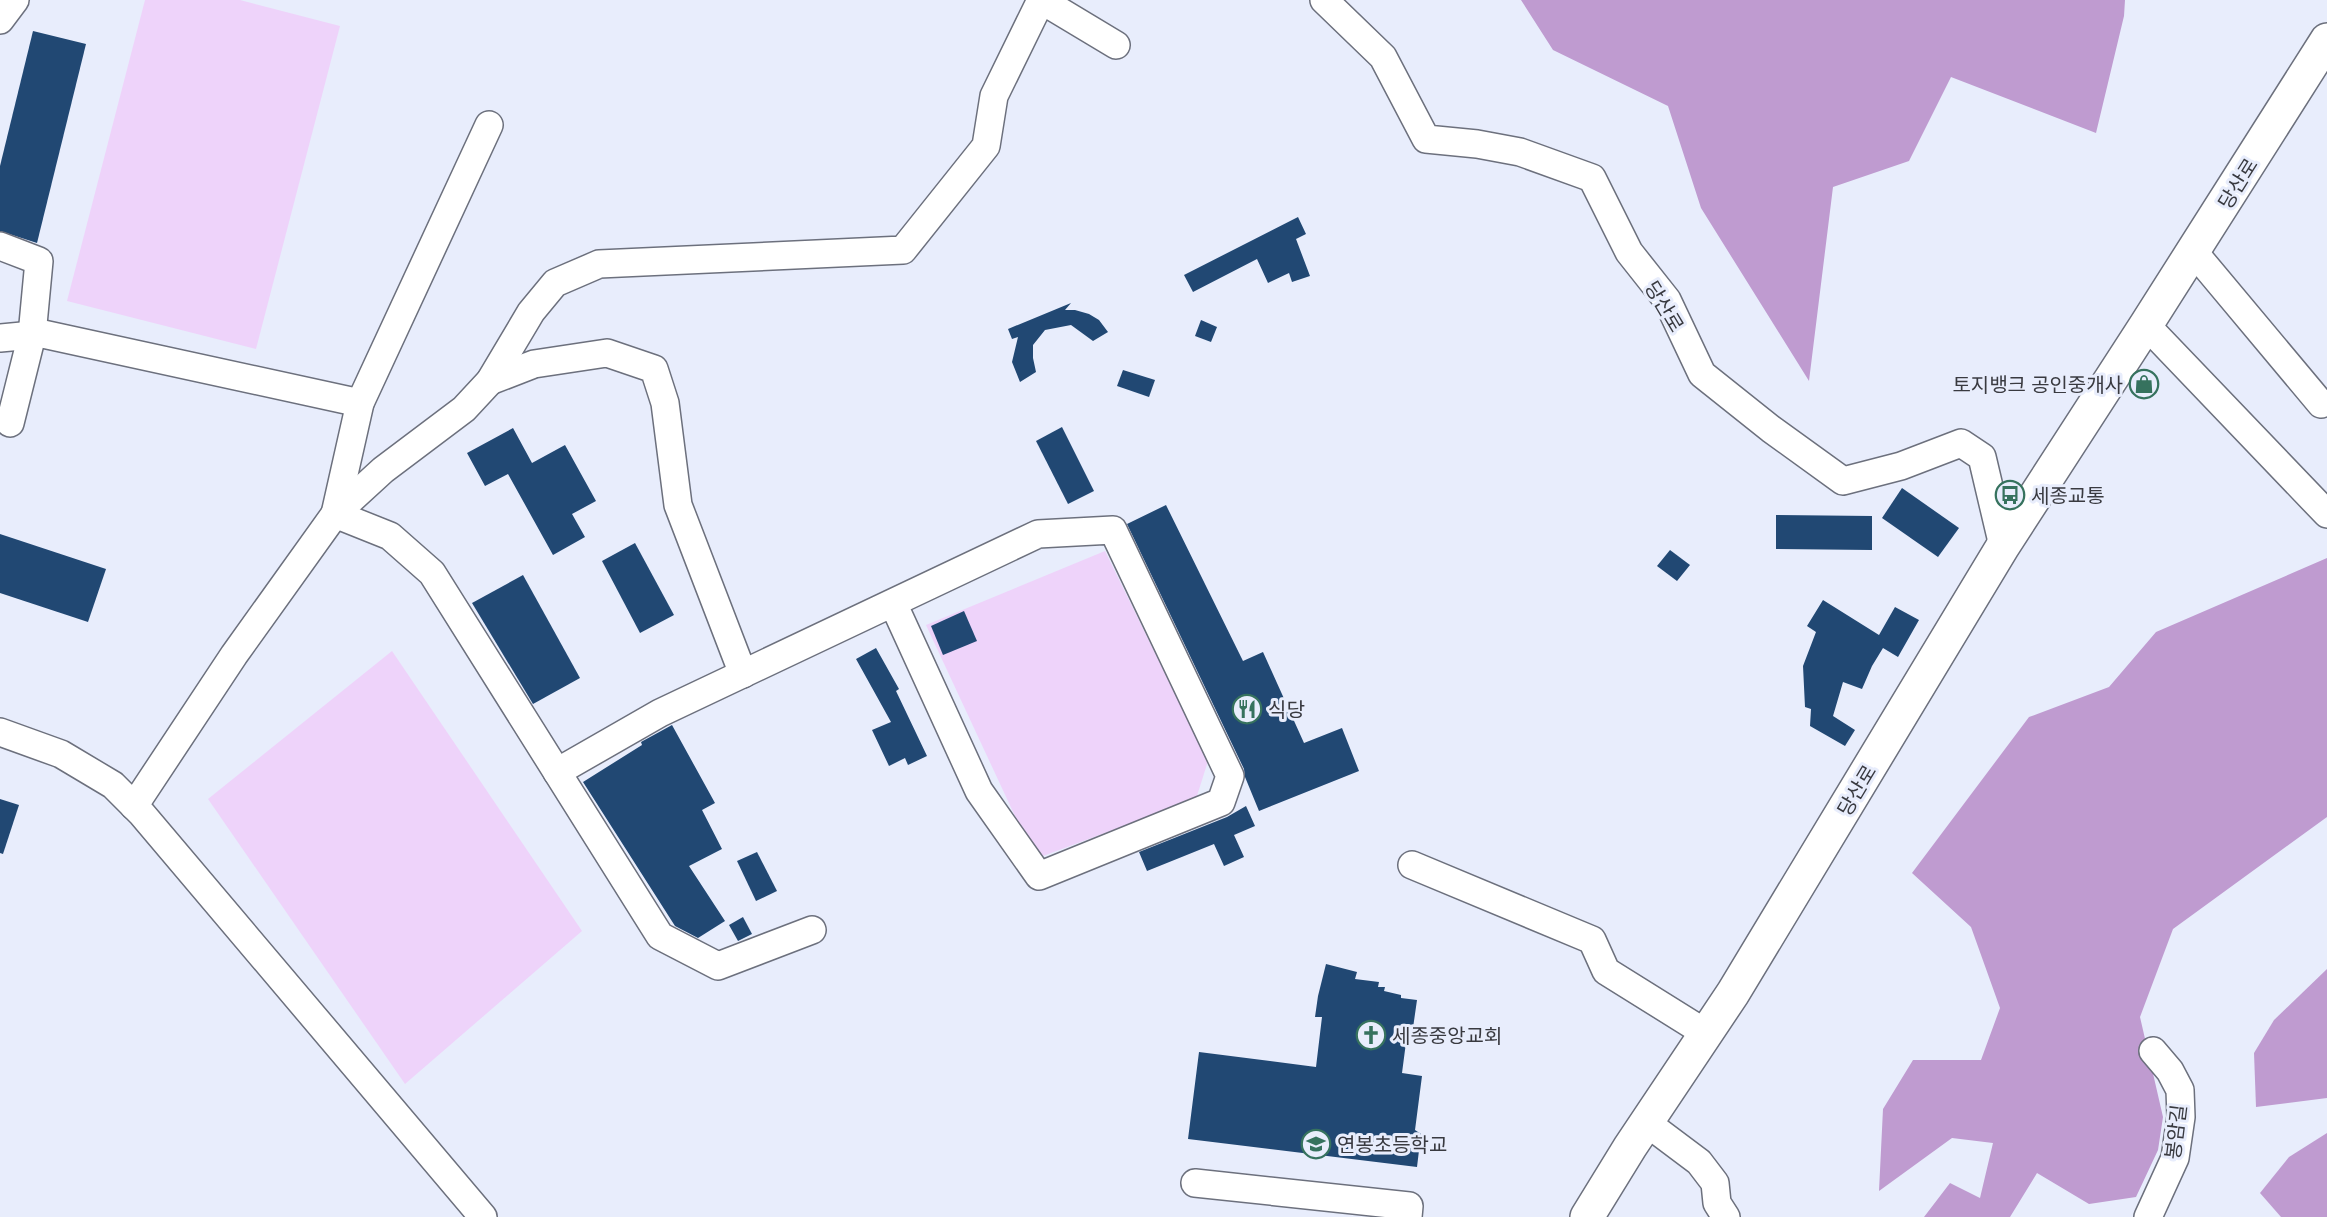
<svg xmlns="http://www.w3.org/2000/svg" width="2327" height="1217" font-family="'Golos Text','Noto Sans KR',sans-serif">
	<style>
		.green { fill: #eed3fa }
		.forest { fill: #bf9bd0 }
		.building { fill: #214873 }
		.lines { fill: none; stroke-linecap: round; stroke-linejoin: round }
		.minor-casing { stroke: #6c707d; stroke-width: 30 }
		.major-casing { stroke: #6c707d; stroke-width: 36 }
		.minor { stroke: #fff; stroke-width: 27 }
		.major { stroke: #fff; stroke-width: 33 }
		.labels { text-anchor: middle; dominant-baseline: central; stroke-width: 6; stroke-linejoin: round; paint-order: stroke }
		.street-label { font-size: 20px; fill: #393a40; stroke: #e8edfc }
		.poi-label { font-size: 20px; fill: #393a40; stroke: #e8edfc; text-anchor: start }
	</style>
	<rect width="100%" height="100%" fill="#e8edfc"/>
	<g class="green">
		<path d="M 145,0 L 240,0 L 340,26 L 256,349 L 67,301 Z"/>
		<path d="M 1105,551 L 1208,761 L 1196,799 L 1035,859 L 926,625 Z"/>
		<path d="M 392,651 L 582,931 L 405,1084 L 208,799 Z"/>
	</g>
	<g class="forest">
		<path d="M 1521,0 L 2125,0 L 2124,16 L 2096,133 L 1951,77 L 1909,161 L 1833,187 L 1809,381 L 1701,208 L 1668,106 L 1553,50 Z"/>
		<path d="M 2327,558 L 2327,817 L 2173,929 L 2140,1017 L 2163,1117 L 2158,1150 L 2136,1197 L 2089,1204 L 2037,1173 L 2010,1217 L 1924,1217 L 1950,1183 L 1980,1198 L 1993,1143 L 1952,1138 L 1879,1191 L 1883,1109 L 1913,1060 L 1981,1060 L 2000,1008 L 1971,927 L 1912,873 L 2029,717 L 2109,687 L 2156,632 Z"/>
		<path d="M 2327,969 L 2327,1098 L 2256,1107 L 2254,1053 L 2274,1020 Z"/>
		<path d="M 2327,1133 L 2327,1217 L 2281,1217 L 2260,1193 L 2289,1157 Z"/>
	</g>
	<g class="building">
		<path d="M 33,31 L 86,44 L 37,243 L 0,231 L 0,166 Z"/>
		<path d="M 1298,217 L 1306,234 L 1296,239 L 1310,276 L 1292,282 L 1289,273 L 1268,283 L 1257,259 L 1193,292 L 1184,275 Z"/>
		<path d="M 1071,303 L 1065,310 L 1075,310 L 1089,314 L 1099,320 L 1108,332 L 1093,341 L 1071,325 L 1045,330 L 1033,345 L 1033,358 L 1036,372 L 1020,382 L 1012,362 L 1018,337 L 1012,339 L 1008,329 Z"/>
		<path d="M 1201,320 L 1217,327 L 1211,342 L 1195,336 Z"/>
		<path d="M 1123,370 L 1155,380 L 1149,397 L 1117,386 Z"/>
		<path d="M 1062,427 L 1094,491 L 1068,504 L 1036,441 Z"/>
		<path d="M 513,428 L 532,463 L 565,445 L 596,501 L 572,514 L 585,537 L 553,555 L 508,474 L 485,486 L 467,453 Z"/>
		<path d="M 1902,488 L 1959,528 L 1938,557 L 1882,518 Z"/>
		<path d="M 1166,505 L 1243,661 L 1263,652 L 1304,743 L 1342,728 L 1359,771 L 1259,811 L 1245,777 L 1244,769 L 1127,524 Z"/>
		<path d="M 1776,515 L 1872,516 L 1872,550 L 1776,549 Z"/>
		<path d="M 0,534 L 106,569 L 88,622 L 0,593 Z"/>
		<path d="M 635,543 L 674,615 L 640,633 L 602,561 Z"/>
		<path d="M 1670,550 L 1690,565 L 1677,581 L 1657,566 Z"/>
		<path d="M 523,575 L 580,678 L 533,704 L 472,603 Z"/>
		<path d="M 1823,600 L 1879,635 L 1895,607 L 1919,620 L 1898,657 L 1883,648 L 1872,666 L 1862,689 L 1843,682 L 1833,716 L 1855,730 L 1845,746 L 1810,726 L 1811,709 L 1805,707 L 1803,666 L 1816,632 L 1807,626 Z"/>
		<path d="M 964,611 L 977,641 L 943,655 L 931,626 Z"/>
		<path d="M 876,648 L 899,689 L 896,691 L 927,756 L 908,765 L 905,758 L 889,766 L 872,730 L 891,722 L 856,659 Z"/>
		<path d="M 672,725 L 715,803 L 702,810 L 722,849 L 689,866 L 725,921 L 698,938 L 675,926 L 583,782 L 642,745 L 641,742 Z"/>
		<path d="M 0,799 L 19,805 L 3,854 L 0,853 Z"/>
		<path d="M 1246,806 L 1255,826 L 1234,835 L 1244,857 L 1224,866 L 1214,844 L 1147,871 L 1139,852 L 1227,817 Z"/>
		<path d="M 757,852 L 777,891 L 756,901 L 737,861 Z"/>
		<path d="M 743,917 L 752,934 L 738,941 L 729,925 Z"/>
		<path d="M 1326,964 L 1357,972 L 1355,979 L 1379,982 L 1378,987 L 1385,987 L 1384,991 L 1401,995 L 1401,998 L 1417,1000 L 1413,1028 L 1408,1027 L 1402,1073 L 1422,1076 L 1415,1130 L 1421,1134 L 1417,1167 L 1188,1139 L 1199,1052 L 1316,1067 L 1322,1017 L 1315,1017 L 1318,996 Z"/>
	</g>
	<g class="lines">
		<g class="minor-casing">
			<g id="minor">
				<path d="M 1324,0 L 1383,57 L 1426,139 L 1477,144 L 1520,152 L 1592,178 L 1629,252 L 1667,300 L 1702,374 L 1771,429 L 1843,481 L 1901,466 L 1961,443 L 1982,457 L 2003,546"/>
				<path d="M 0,20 L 15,0"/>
				<path d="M 0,246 L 39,261 L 32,335 L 10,423"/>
				<path d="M 2193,251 L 2321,404"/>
				<path d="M 2146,325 L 2327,514"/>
				<path d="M 0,338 L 43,334 L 360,403"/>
				<path d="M 490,381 L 534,364 L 607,353 L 654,369 L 665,403 L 678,505 L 743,674"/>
				<path d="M 335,514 L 390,536 L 432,573 L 660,936 L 718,966 L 812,930"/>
				<path d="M 335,514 L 360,403 L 489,125"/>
				<path d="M 0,732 L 61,754 L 113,785 L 142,814 L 483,1217"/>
				<path d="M 557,772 L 660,713 L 1038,534 L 1113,530 L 1230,776 L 1221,802 L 1039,876 L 979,791 L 893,603"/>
				<path d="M 134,806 L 234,655 L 335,514 L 383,470 L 464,409 L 490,381 L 531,312 L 555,283 L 599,264 L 903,250 L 986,146 L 994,96 L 1041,0 L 1116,45"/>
				<path d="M 1412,865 L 1592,940 L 1606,971 L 1707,1034"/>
				<path d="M 1647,1123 L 1699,1162 L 1715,1183 L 1717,1203 L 1726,1217"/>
				<path d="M 1195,1183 L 1409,1206 L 1408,1217"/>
				<path d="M 2148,1217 L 2175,1158 L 2181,1117 L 2180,1090 L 2170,1071 L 2153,1051"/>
			</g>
		</g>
		<g class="major-casing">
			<path id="major" d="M 1587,1217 L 1630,1147 L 1733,993 L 2003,546 L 2146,325 L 2327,40"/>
		</g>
		<use href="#minor" class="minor"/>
		<use href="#major" class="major"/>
	</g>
	<defs>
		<g id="shop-ring" transform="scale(1.5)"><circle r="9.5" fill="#e8edfc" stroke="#36725e" stroke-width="1.5"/><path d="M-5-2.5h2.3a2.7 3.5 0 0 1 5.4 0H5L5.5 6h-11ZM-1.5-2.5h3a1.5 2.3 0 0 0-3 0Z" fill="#36725e"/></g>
		<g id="bus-ring" transform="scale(1.5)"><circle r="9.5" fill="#e8edfc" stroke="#36725e" stroke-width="1.5"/><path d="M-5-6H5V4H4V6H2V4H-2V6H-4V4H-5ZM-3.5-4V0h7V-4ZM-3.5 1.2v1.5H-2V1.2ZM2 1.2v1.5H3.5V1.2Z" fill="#36725e"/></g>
		<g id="restaurant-ring" transform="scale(1.5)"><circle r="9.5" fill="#e8edfc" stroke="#36725e" stroke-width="1.5"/><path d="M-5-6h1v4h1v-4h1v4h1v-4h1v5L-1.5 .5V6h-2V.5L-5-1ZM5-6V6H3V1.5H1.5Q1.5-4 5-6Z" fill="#36725e"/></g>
		<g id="church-ring" transform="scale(1.5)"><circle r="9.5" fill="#e8edfc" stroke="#36725e" stroke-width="1.5"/><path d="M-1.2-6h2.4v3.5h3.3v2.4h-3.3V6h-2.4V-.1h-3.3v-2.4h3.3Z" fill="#36725e"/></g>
		<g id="school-ring" transform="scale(1.5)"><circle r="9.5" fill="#e8edfc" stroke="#36725e" stroke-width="1.5"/><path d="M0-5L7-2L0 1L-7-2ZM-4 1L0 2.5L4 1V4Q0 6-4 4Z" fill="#36725e"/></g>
	</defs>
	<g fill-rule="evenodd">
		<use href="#shop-ring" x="2144" y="384"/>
		<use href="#bus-ring" x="2010" y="495"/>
		<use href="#restaurant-ring" x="1247" y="709"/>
		<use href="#church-ring" x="1371" y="1035"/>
		<use href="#school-ring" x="1316" y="1144"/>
	</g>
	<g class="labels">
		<g class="street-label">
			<text transform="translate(2237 183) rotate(-58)">당산로</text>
			<text transform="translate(1665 306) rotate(59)">당산로</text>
			<text transform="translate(1856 790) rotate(-59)">당산로</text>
			<text transform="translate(2175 1132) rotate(-83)">봉암길</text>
		</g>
		<g class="poi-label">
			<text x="2123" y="384" text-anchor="end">토지뱅크 공인중개사</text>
			<text x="2031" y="495">세종교통</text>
			<text x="1268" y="709">식당</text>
			<text x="1392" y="1035">세종중앙교회</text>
			<text x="1337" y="1144">연봉초등학교</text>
		</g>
	</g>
</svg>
